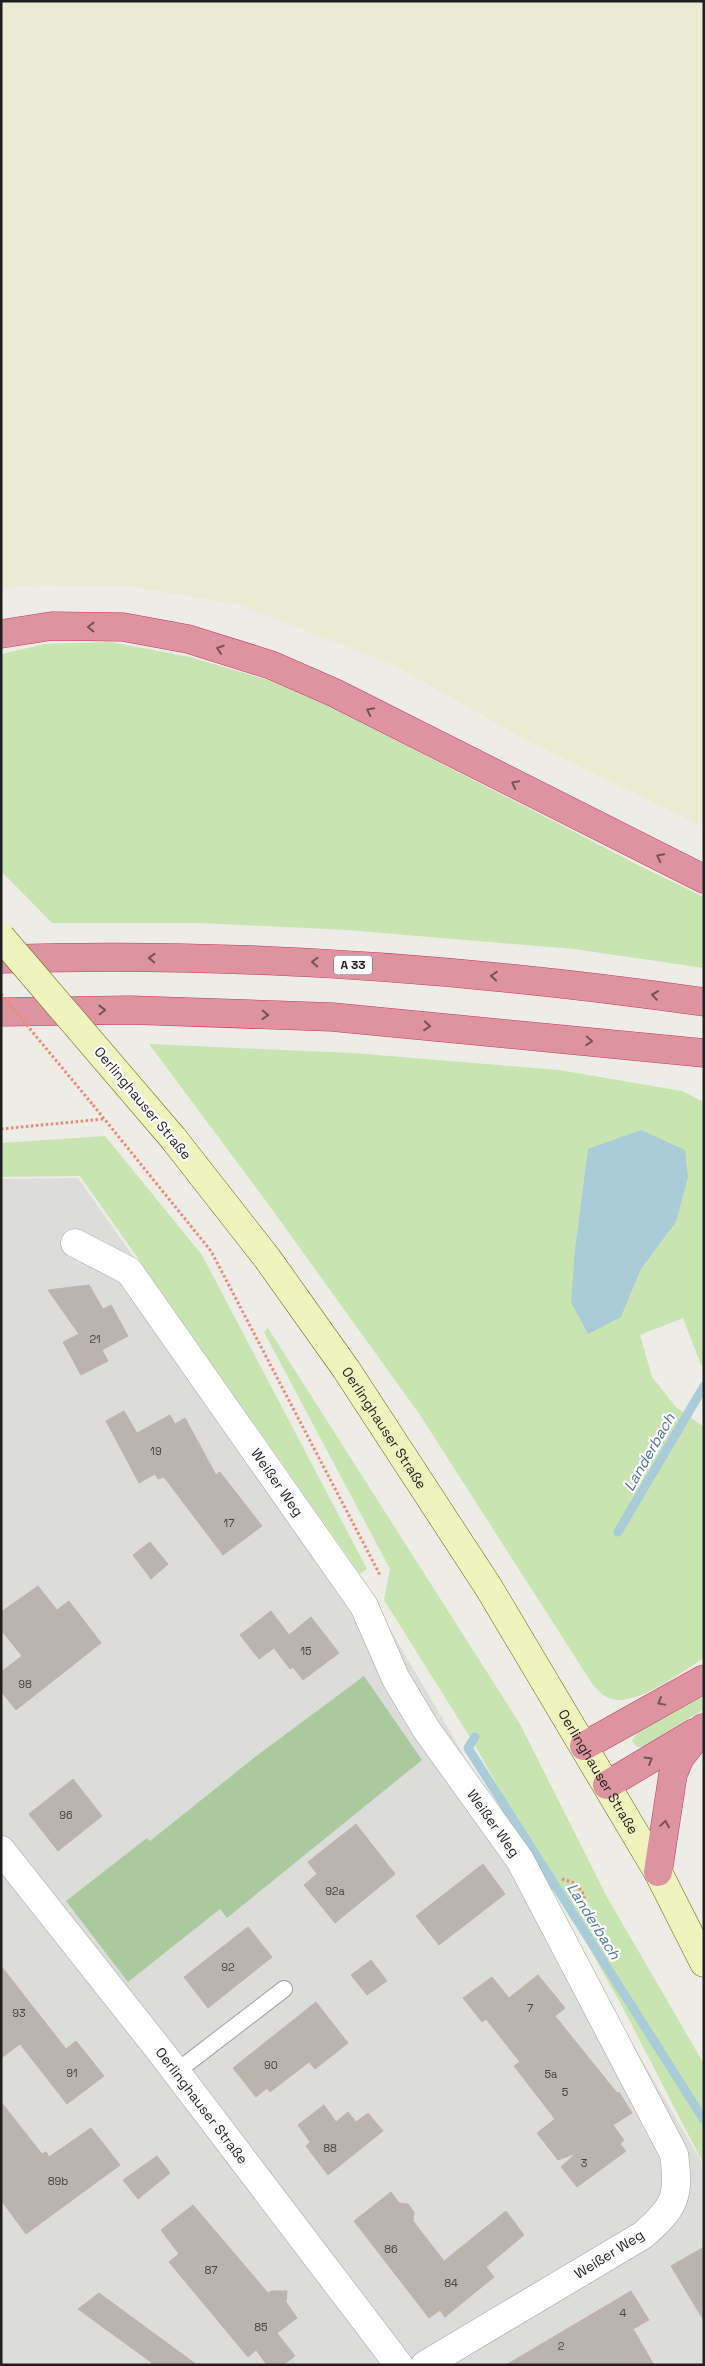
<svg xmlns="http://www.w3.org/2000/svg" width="705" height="2366" font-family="'Space Grotesk',sans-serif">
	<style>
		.residential { fill: #dcdcdb }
		.farmland { fill: #e9ebd3 }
		.grass { fill: #c8e4b0; fill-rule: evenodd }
		.forest { fill: #aaca9e }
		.water { fill: #aaccd8 }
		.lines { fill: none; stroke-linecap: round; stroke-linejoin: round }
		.stream { stroke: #aaccd8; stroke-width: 9 }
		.building { fill: #bbb4ae; stroke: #bfb3a9 }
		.lane-casing { stroke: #a2a2a2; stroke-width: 18 }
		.street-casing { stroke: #a2a2a2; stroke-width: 29 }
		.secondary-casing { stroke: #5f6c0f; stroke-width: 29 }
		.highway-casing { stroke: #ca3564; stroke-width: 29 }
		.path { stroke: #ed8878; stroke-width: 3; stroke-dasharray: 2.5 2.5; stroke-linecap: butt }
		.lane { stroke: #fff; stroke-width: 16 }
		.street { stroke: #fff; stroke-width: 28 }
		.secondary { stroke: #eff4be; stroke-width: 28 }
		.highway { stroke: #de94a0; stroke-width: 28 }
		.secondary-bridge-casing { stroke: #5f6c0f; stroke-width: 29; stroke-linecap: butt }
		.path-bridge { stroke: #ed8878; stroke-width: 3; stroke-dasharray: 2.5 2.5; stroke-linecap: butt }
		.secondary-bridge { stroke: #eff4be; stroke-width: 28 }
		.oneway { stroke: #745358 }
		.labels { text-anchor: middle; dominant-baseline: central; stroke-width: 4.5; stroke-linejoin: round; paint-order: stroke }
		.number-label { font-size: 11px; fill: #454442 }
		.shield { fill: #fff; stroke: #626262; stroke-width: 1 }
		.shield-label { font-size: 12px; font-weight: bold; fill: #1e1e1e }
		.street-label { font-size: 14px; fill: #1e1e1e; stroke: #fff }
		.water-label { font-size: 15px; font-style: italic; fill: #51759e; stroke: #fff }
	</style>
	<rect width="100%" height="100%" fill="#eeece6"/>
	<path class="residential" d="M 78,1178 L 359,1576 L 704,2166 L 704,2365 L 1,2365 L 1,1179 Z"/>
	<path class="farmland" d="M 1,1 L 704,1 L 704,827 L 526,740 L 396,666 L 241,605 L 129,586 L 33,585 L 1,588 Z"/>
	<g class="grass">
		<path d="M 111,642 L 190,657 L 268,680 L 336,709 L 638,865 L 704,897 L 704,968 L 574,949 L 347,930 L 201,923 L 52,923 L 1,871 L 1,654 L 45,644 Z"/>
		<path d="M 149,1044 L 353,1053 L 559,1070 L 682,1091 L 704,1102 L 704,1367 L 701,1365 L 683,1318 L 640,1335 L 652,1377 L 676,1407 L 704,1427 L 704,1658 C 682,1671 632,1711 607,1697 C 602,1695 597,1689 593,1685 L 420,1415 L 266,1201 ZM 685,1150 L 676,1222 L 641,1269 L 621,1317 Z"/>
		<path d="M 105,1136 L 202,1255 L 367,1569 L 360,1574 L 80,1176 L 1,1177 L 1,1143 Z"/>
		<path d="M 268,1328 L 520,1724 L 607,1897 L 704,2064 L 704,2165 L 622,2006 L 473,1742 L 384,1600 L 390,1569 L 264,1332 Z"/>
		<path d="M 704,1696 L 704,1709 L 643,1747 L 637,1747 L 632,1741 L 638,1732 Z"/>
	</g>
	<path class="forest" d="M 364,1676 L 422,1760 L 227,1918 L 220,1909 L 128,1982 L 66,1901 L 147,1838 L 150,1841 L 255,1757 Z"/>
	<path class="water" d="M 641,1130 L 685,1150 L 688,1177 L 676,1222 L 641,1269 L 621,1317 L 588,1334 L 571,1302 L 575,1250 L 588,1149 Z"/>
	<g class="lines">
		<g class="stream">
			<path d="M 618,1532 L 704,1386"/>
			<path d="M 475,1737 L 468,1748 L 704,2120"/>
		</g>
	</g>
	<g class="building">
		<path d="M 89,1285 L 103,1309 L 111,1305 L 128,1336 L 102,1350 L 108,1361 L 81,1375 L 63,1342 L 79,1334 L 48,1290 Z"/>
		<path d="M 124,1411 L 137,1433 L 170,1415 L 175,1424 L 185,1418 L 216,1475 L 220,1472 L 262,1526 L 223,1555 L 164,1477 L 158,1479 L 155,1474 L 139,1483 L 106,1421 Z"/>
		<path d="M 150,1542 L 168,1564 L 151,1579 L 133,1555 Z"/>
		<path d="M 38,1586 L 57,1610 L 69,1601 L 101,1643 L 16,1710 L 1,1691 L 1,1672 L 22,1656 L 1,1630 L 1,1612 Z"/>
		<path d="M 271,1611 L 289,1635 L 311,1617 L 339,1653 L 303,1680 L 293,1667 L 290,1669 L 274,1648 L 259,1659 L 240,1635 Z"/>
		<path d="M 73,1779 L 102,1816 L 58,1851 L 29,1814 Z"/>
		<path d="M 356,1824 L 395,1874 L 335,1923 L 304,1885 L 317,1874 L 308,1862 Z"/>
		<path d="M 483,1864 L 505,1894 L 439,1945 L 416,1916 Z"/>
		<path d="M 248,1927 L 272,1957 L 208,2008 L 184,1977 Z"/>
		<path d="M 371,1960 L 387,1981 L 367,1995 L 351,1975 Z"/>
		<path d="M 1,1966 L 66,2049 L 76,2041 L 104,2076 L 67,2104 L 20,2044 L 1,2058 Z"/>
		<path d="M 538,1975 L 565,2008 L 555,2016 L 617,2093 L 619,2092 L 632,2113 L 613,2125 L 624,2140 L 620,2144 L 626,2151 L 577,2187 L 561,2167 L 576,2153 L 558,2160 L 537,2133 L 555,2119 L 514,2066 L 520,2062 L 486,2019 L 482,2022 L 463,1998 L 492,1977 L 509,1998 Z"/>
		<path d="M 316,2002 L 348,2043 L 315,2069 L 309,2062 L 270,2092 L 267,2088 L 256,2097 L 233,2068 Z"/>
		<path d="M 1,2102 L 42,2154 L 46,2152 L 49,2157 L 91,2128 L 120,2165 L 26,2234 L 1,2200 Z"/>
		<path d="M 324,2105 L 336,2122 L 348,2112 L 356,2122 L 368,2113 L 383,2131 L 328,2175 L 306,2146 L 310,2142 L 298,2125 Z"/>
		<path d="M 157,2156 L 170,2173 L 138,2199 L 123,2180 Z"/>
		<path d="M 391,2192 L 399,2203 L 408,2204 L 414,2212 L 413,2221 L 444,2261 L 506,2211 L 524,2235 L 486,2267 L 494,2277 L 445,2317 L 440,2310 L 429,2318 L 354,2221 Z"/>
		<path d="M 193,2205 L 268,2293 L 271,2291 L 287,2291 L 286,2302 L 297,2318 L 277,2333 L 295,2356 L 283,2365 L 267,2365 L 256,2350 L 248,2357 L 169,2262 L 179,2254 L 161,2230 Z"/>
		<path d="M 704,2247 L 704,2321 L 671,2266 Z"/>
		<path d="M 631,2291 L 649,2320 L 633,2329 L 654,2365 L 506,2365 Z"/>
		<path d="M 99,2293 L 197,2365 L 155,2365 L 78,2309 Z"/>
	</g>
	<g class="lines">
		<g class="lane-casing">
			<path id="lane" d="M 176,2072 L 284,1989"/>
		</g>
		<g class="street-casing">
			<g id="street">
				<path id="s1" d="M 75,1243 L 129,1271 L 364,1606 L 396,1679 L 426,1729 L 520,1860 L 674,2154 C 680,2197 675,2207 643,2235 L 425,2365"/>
				<path id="s2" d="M 1,1850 L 161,2052 L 399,2365"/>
			</g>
		</g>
		<g class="secondary-casing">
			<g id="secondary">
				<path id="s3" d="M 173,1138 L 267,1258 L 346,1369 L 489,1588 L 658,1872 L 704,1963"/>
			</g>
		</g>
		<g class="highway-casing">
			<g id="highway">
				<path d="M 1,634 L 52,626 L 123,627 L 188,639 L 271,665 L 335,693 L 704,879"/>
				<path d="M 1,959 C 236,951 471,969 704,1002"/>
				<path d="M 1,1012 L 130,1010 L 332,1017 L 704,1053"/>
				<path d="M 584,1746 L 704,1679"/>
				<path d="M 607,1785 L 694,1733"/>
				<path d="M 658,1872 L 673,1774 L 680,1758 L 703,1728"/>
			</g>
		</g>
		<g class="path">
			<path d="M 93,1105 L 211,1251 L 379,1573 L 378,1576"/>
			<path d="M 1,1129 L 103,1119"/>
			<path d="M 562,1879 L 575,1883 L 584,1895 L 585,1911"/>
		</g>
		<use href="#lane" class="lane"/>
		<use href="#street" class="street"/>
		<use href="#secondary" class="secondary"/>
		<use href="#highway" class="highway"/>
		<g class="secondary-bridge-casing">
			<path id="secondary-bridge" d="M 1,937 L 173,1138"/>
		</g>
		<path class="path-bridge" d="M 1,994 L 93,1105"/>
		<use href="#secondary-bridge" class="secondary-bridge"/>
	</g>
	<defs><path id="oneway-chevron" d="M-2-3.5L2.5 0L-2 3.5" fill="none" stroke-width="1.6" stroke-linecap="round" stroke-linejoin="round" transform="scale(1.25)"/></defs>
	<g class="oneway">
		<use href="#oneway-chevron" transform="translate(91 627) rotate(-179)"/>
		<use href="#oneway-chevron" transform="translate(220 649) rotate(-162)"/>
		<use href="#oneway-chevron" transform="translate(370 711) rotate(-153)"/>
		<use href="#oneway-chevron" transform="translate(515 784) rotate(-153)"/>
		<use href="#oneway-chevron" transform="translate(660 857) rotate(-153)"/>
		<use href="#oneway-chevron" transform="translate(152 958) rotate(-178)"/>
		<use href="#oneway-chevron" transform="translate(315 962) rotate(-178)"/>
		<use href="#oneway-chevron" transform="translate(494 976) rotate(-175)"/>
		<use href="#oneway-chevron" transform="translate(655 995) rotate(-172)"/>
		<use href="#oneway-chevron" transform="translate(102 1010) rotate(-1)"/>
		<use href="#oneway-chevron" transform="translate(265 1015) rotate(2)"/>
		<use href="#oneway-chevron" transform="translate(427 1026) rotate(5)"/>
		<use href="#oneway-chevron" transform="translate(589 1041) rotate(5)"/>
		<use href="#oneway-chevron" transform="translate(661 1702) rotate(151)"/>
		<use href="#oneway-chevron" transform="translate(649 1760) rotate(-31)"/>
		<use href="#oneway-chevron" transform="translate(665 1824) rotate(-81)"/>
	</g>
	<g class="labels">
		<g class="number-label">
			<text x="95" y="1339">21</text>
			<text x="156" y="1451">19</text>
			<text x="229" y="1523">17</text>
			<text x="306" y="1651">15</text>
			<text x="25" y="1684">98</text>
			<text x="66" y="1815">96</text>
			<text x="335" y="1891">92a</text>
			<text x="228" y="1967">92</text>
			<text x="530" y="2008">7</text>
			<text x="19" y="2013">93</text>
			<text x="271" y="2065">90</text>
			<text x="72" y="2073">91</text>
			<text x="551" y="2074">5a</text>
			<text x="565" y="2092">5</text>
			<text x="330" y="2148">88</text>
			<text x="584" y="2163">3</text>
			<text x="58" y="2181">89b</text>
			<text x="391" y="2249">86</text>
			<text x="211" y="2270">87</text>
			<text x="451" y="2283">84</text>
			<text x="623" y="2313">4</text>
			<text x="261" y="2327">85</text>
			<text x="561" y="2346">2</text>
		</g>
		<rect class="shield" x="334" y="955.5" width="38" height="19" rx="4"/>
		<g class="shield-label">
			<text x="353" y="965">A 33</text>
		</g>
		<g class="street-label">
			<text transform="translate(143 1103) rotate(50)">Oerlinghauser Straße</text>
			<text stroke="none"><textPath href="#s3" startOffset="359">Oerlinghauser Straße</textPath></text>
			<text stroke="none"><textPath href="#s1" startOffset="319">Weißer Weg</textPath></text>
			<text stroke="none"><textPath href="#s3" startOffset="764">Oerlinghauser Straße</textPath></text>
			<text stroke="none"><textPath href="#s1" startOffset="724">Weißer Weg</textPath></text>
			<text stroke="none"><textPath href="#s2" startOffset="325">Oerlinghauser Straße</textPath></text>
			<text transform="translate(609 2254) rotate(-32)">Weißer Weg</text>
		</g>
		<g class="water-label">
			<text transform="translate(649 1452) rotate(-60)">Landerbach</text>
			<text transform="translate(594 1921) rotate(58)">Landerbach</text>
		</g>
	</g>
	<rect width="705" height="2366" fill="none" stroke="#1e1e1e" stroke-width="5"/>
</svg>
